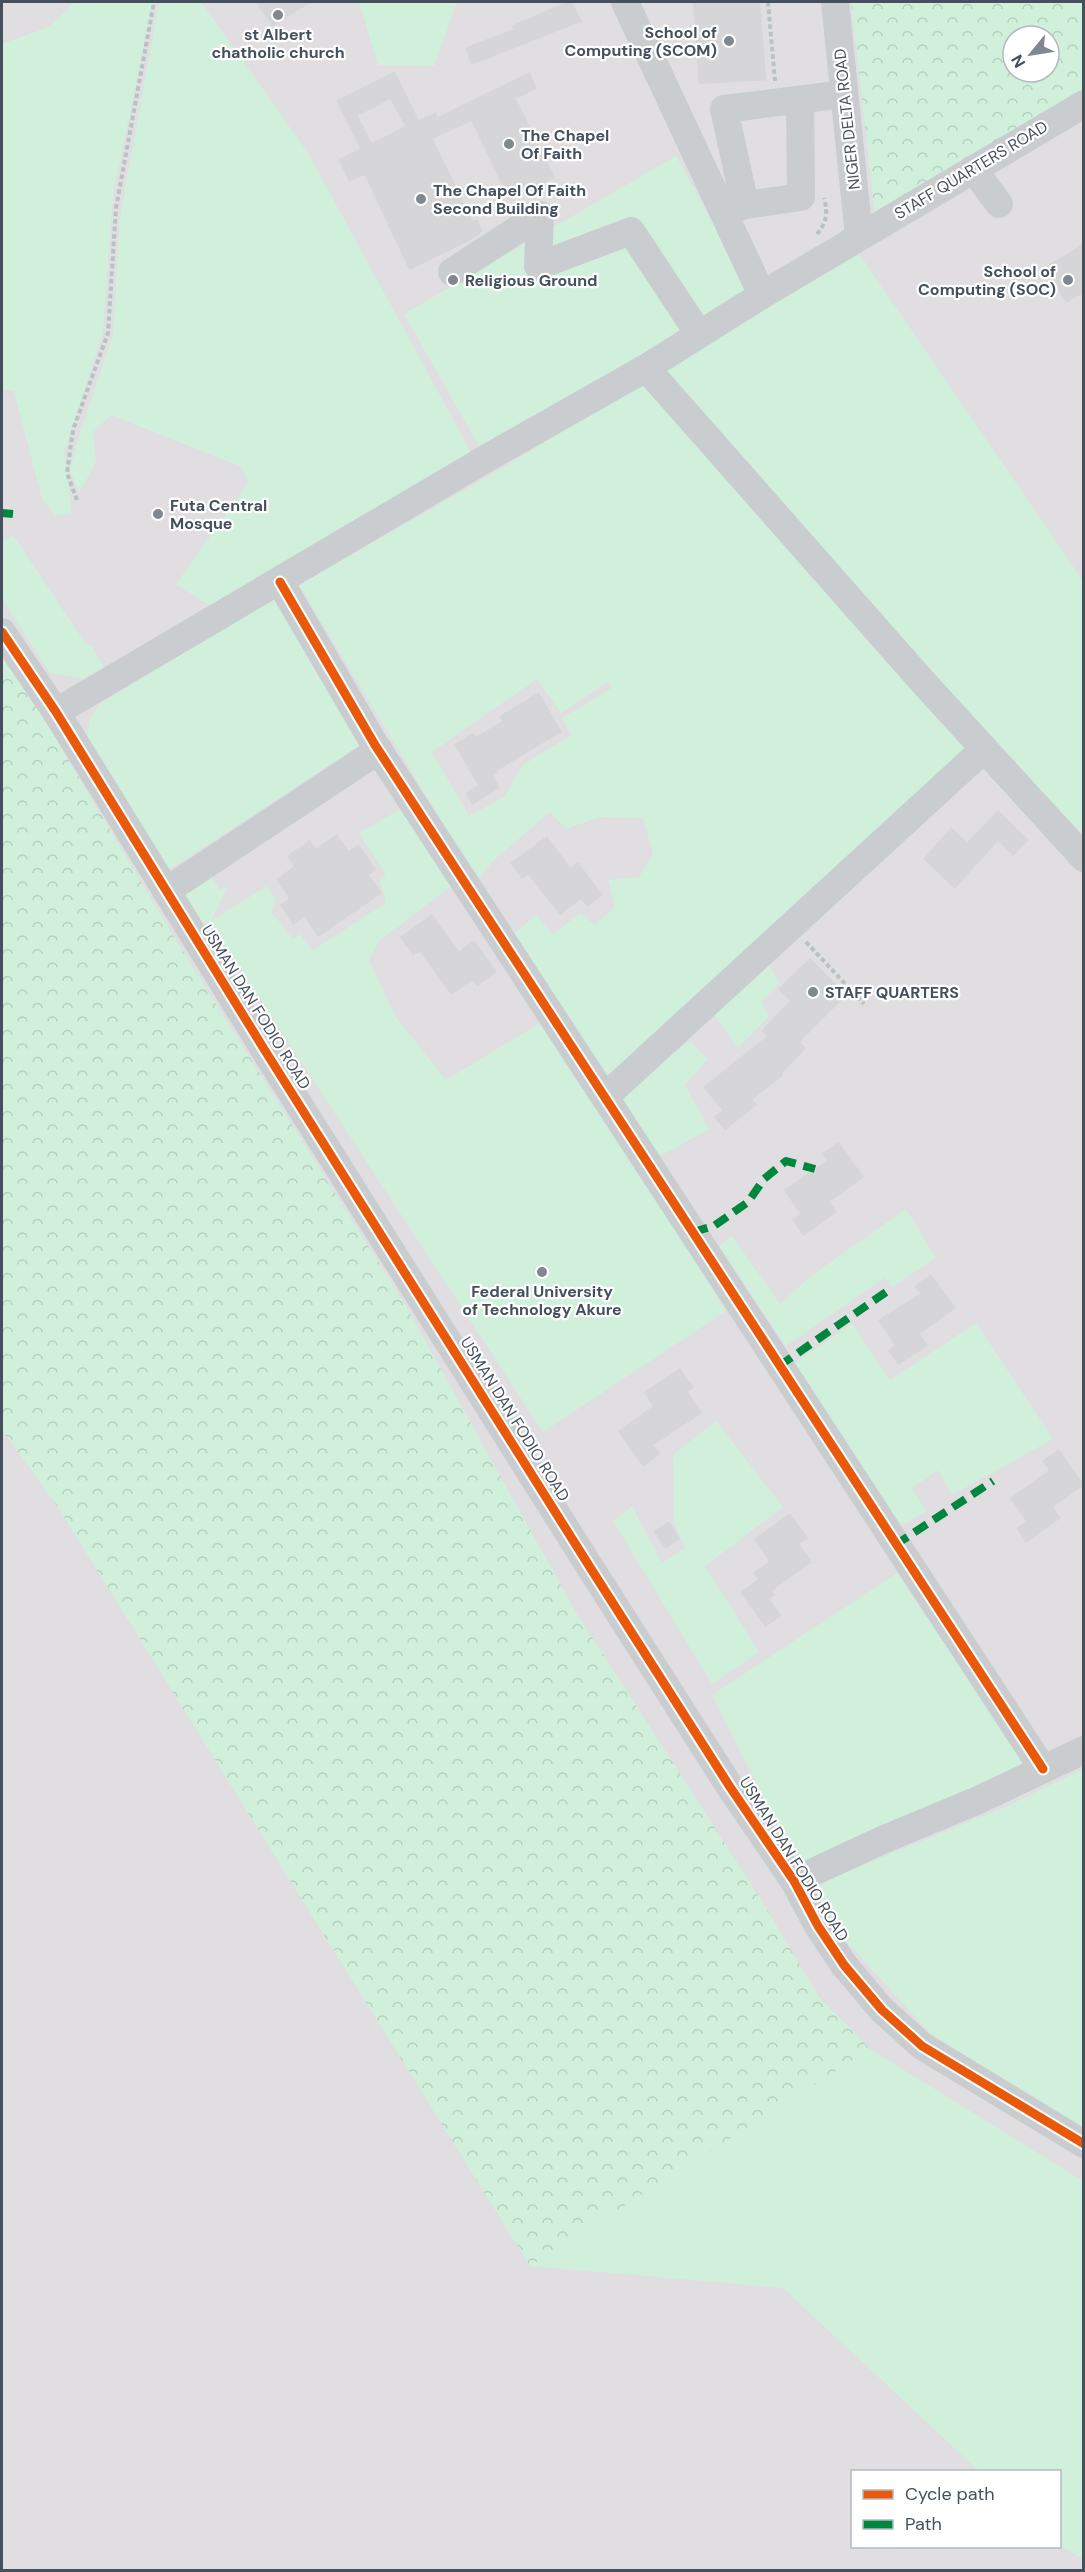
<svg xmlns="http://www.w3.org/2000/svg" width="1085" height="2572" font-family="'DM Sans',sans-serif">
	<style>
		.education { fill: #e0dee0; fill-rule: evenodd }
		.green { fill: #d0f0dc; fill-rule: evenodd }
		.forest { fill: url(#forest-crowns); fill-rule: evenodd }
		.building { fill: #d6d5d7; stroke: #e0dfe0; stroke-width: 1.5; fill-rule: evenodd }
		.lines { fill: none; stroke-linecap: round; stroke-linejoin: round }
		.path { stroke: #b6c3c0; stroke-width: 4; stroke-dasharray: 4.5 3; stroke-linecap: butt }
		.minor { stroke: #cacdcf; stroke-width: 28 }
		.quiet { stroke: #00873e; stroke-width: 8; stroke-dasharray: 15 8; stroke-linecap: butt }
		.cycleway-casing { stroke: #fff; stroke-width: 13 }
		.cycleway { stroke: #e8590c; stroke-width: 9 }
		.poi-dot { fill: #80878f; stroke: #fff; stroke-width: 2 }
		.labels { text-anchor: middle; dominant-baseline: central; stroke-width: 4.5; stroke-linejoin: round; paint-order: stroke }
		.poi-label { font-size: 16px; font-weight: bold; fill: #44505c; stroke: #fff; text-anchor: start }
		.street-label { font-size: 16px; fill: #44505c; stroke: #fff }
	</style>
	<defs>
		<pattern id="forest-crowns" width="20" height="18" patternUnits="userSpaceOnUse" patternTransform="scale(1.5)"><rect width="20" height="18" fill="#d0f0dc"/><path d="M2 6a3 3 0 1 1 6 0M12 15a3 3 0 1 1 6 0" fill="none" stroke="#b4d0bf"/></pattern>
	</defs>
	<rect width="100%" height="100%" fill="#efeded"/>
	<path class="education" d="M 2,2 L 1083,2 L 1083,2570 L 2,2570 ZM 1013,36 L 1049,36 L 1049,72 L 1013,72 ZM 852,2472 L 1060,2472 L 1060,2546 L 852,2546 Z"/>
	<g class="green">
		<path d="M 75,2 L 153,2 L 113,195 L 103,333 L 64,452 L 72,514 L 55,515 L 42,499 L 14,391 L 2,390 L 2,44 L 49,27 Z"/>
		<path d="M 159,2 L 201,2 L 308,153 L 473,456 L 213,608 L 176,584 L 249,482 L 240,466 L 111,415 L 93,432 L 96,462 L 79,493 L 70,470 L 77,442 L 113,334 L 120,217 Z"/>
		<path d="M 359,2 L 457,2 L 434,66 L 378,65 Z"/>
		<path d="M 676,156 L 752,295 L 483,453 L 404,314 Z"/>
		<path d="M 851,242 L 1083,581 L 1083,834 L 820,566 L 648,371 Z"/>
		<path d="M 643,382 L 966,747 L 610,1079 L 513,935 L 536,915 L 553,934 L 580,913 L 595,925 L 615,907 L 608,880 L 639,877 L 653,854 L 643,818 L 600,817 L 566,829 L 550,812 L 494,860 L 477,880 L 299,585 L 489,476 ZM 537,679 L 561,713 L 608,682 L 612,688 L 562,718 L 571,735 L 523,765 L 504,797 L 469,816 L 432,752 Z"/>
		<path d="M 13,535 L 86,644 L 92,646 L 105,670 L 86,679 L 50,673 L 2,599 L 2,542 Z"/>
		<path d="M 275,597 L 365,742 L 167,871 L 86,741 L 90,718 L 100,704 Z"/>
		<path d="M 406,806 L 454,884 L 379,941 L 369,960 L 395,1016 L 446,1080 L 545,1020 L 726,1311 L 543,1432 L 210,922 L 195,925 L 178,894 L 209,873 L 220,890 L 228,886 L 211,921 L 267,886 L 276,899 L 271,912 L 293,939 L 300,934 L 312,951 L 386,903 L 380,881 L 386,875 L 359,833 Z"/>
		<path d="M 768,963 L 780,983 L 761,1002 L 769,1016 L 738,1048 L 714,1014 Z"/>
		<path d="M 690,1041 L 708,1059 L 685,1085 L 709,1129 L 653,1160 L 615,1097 Z"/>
		<path d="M 906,1209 L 936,1258 L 892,1287 L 884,1278 L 786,1346 L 719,1246 L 732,1236 L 780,1304 L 811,1276 Z"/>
		<path d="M 976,1323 L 1053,1439 L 952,1495 L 938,1470 L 912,1488 L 926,1511 L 899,1528 L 790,1366 L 852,1324 L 890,1380 Z"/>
		<path d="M 716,1421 L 783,1507 L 705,1566 L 759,1652 L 712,1684 L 613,1521 L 632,1506 L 662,1563 L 685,1548 L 674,1524 L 673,1455 Z"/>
		<path d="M 897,1573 L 1033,1774 L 803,1877 L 712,1695 Z"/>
		<path d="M 1083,1769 L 1083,2128 L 931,2034 L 834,1928 L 807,1888 L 1003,1808 Z"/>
		<path d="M 870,2049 L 1083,2181 L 1083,2559 L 1060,2546 L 1060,2472 L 979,2471 L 783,2288 L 530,2266 Z"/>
	</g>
	<g class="forest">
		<path d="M 851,2 L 1083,2 L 1083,94 L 875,214 ZM 1013,36 L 1049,36 L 1049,72 L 1013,72 Z"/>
		<path d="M 2,649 L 174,937 L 407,1308 L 574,1609 L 762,1901 L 819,1997 L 870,2049 L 530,2266 L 57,1506 L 2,1430 Z"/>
	</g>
	<g class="building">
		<path d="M 255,2 L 313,2 L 272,28 Z"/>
		<path d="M 564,2 L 573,2 L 583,22 L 471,66 L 464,47 L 512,29 L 511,25 Z"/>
		<path d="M 692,2 L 761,2 L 767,81 L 698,85 Z"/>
		<path d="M 395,70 L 419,119 L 436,111 L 438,116 L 530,71 L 538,89 L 517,99 L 556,178 L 509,201 L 471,122 L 434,139 L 473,220 L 477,218 L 484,232 L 467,243 L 409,271 L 364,176 L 349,183 L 337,159 L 359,148 L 335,100 ZM 390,100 L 404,126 L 372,142 L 359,116 Z"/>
		<path d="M 1083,243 L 1083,294 L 1066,304 L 1044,267 Z"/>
		<path d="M 539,691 L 563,732 L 498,771 L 499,773 L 494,776 L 501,788 L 472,806 L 465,793 L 477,785 L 453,744 L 473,732 L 476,736 L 501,721 L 498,716 Z"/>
		<path d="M 998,809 L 1030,840 L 1013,857 L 998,842 L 955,890 L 922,859 L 951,826 L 967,841 Z"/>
		<path d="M 337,833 L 349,850 L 359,843 L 377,870 L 370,875 L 383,893 L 318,938 L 304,918 L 293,926 L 279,905 L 288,898 L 275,879 L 293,866 L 286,856 L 310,839 L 316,848 Z"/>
		<path d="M 547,835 L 571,867 L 578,861 L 604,895 L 587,908 L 581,900 L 560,916 L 528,876 L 522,880 L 509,863 Z"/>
		<path d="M 432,913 L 459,950 L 474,939 L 498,972 L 477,987 L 472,981 L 451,996 L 420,953 L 413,957 L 399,937 Z"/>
		<path d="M 810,957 L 848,995 L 801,1042 L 807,1048 L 783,1074 L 784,1076 L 754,1099 L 758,1105 L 725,1131 L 713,1117 L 721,1110 L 702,1087 L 766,1036 L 760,1031 L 789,1001 L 777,989 Z"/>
		<path d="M 839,1141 L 865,1177 L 831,1202 L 838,1212 L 803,1237 L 791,1219 L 799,1214 L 783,1190 L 826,1160 L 821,1153 Z"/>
		<path d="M 931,1273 L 957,1308 L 921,1334 L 929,1346 L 898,1366 L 887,1350 L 894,1345 L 877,1320 L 919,1293 L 913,1286 Z"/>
		<path d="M 680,1367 L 695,1388 L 689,1392 L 703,1413 L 655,1445 L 661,1454 L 643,1468 L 617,1431 L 652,1406 L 643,1392 Z"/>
		<path d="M 1059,1448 L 1083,1482 L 1083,1487 L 1054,1507 L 1062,1518 L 1026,1544 L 1015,1528 L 1025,1521 L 1009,1498 L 1048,1470 L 1041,1461 Z"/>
		<path d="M 790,1512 L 809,1538 L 800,1544 L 813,1562 L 773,1591 L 776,1595 L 770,1599 L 783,1616 L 765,1628 L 739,1592 L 757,1579 L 752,1573 L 768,1561 L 753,1539 Z"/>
		<path d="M 669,1520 L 681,1539 L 665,1550 L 653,1531 Z"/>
	</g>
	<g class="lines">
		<g class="path">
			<path d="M 768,2 L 775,81"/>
			<path d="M 817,234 C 827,222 828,213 824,198"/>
			<path d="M 77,500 L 67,473 L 73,430 L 108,333 L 116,208 L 154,2"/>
			<path d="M 806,942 L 864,1004"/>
		</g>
		<g class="minor">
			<path d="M 625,2 L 762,295"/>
			<path d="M 835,2 L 859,237"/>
			<path d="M 973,169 L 999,204"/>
			<path d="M 745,205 L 724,109 L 844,94"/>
			<path d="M 728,212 L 745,205 L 801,197 L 800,100"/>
			<path d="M 452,272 L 540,215 L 538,266 L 631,231 L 699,334"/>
			<path d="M 646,368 L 923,682 L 1084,858"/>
			<path d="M 280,582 L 375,745 L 1043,1769"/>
			<path d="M 2,632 L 56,712 L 264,1049 L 593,1572 L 730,1787 L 794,1881 L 818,1926 L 844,1965 L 882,2010 L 922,2046 L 1084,2144"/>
			<path d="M 56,712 L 494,454 L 646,368 L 762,295 L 1084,104"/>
			<path d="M 166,891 L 379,750"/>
			<path d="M 606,1096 L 983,750"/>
			<path d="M 794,1881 L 880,1841 L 976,1801 L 1084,1750"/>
		</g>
		<g class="quiet">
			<path d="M 2,513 L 13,514"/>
			<path d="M 693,1232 L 714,1226 L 748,1202 L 764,1179 L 786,1161 L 815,1169"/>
			<path d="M 779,1366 L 889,1290"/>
			<path d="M 895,1545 L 993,1481"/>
		</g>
		<g class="cycleway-casing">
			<g id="cycleway">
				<path d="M 280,582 L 375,745 L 1043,1769"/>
				<path d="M 2,632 L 56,712 L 264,1049 L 593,1572 L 730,1787 L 794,1881 L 818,1926 L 844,1965 L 882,2010 L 922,2046 L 1084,2144"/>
			</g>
		</g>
		<use href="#cycleway" class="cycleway"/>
	</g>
	<g class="poi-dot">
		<circle cx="278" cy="15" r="6"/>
		<circle cx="729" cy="41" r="6"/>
		<circle cx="509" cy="144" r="6"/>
		<circle cx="421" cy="199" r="6"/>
		<circle cx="453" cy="280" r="6"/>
		<circle cx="1068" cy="280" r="6"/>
		<circle cx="158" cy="514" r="6"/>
		<circle cx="813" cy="992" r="6"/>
		<circle cx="542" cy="1272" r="6"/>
	</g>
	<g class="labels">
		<g class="poi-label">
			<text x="717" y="32" text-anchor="end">School of<tspan x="717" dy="18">Computing (SCOM)</tspan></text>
			<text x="278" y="34" text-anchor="middle">st Albert<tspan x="278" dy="18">chatholic church</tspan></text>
			<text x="521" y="135">The Chapel<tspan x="521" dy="18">Of Faith</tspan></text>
			<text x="433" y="190">The Chapel Of Faith<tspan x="433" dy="18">Second Building</tspan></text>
			<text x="1056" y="271" text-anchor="end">School of<tspan x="1056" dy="18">Computing (SOC)</tspan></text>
			<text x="465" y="280">Religious Ground</text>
			<text x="170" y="505">Futa Central<tspan x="170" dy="18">Mosque</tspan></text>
			<text x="825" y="992">STAFF QUARTERS</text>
			<text x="542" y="1291" text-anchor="middle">Federal University<tspan x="542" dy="18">of Technology Akure</tspan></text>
		</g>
		<g class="street-label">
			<text transform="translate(847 119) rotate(-96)">NIGER DELTA ROAD</text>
			<text transform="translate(971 170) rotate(-31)">STAFF QUARTERS ROAD</text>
			<text transform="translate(256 1007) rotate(58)">USMAN DAN FODIO ROAD</text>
			<text transform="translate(515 1419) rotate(58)">USMAN DAN FODIO ROAD</text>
			<text transform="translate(794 1859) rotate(58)">USMAN DAN FODIO ROAD</text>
		</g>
	</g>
	<rect width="1085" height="2572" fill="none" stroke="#44505c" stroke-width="6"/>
	<rect x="851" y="2470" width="210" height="78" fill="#ffffff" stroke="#b4b9be" stroke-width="1.5"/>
	<rect x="863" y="2490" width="30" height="9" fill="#e8590c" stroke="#b4b9be" stroke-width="1.5"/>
	<text x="905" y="2500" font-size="18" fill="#44505c">Cycle path</text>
	<rect x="863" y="2520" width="30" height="9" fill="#00873e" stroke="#b4b9be" stroke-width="1.5"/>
	<text x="905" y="2530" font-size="18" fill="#44505c">Path</text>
	<g transform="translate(1031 54) rotate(240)"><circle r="28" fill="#ffffff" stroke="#b4b9be" stroke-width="1.5"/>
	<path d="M0-4.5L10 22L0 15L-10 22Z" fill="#80878f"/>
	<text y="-9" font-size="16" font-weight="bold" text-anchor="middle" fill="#44505c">N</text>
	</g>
</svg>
